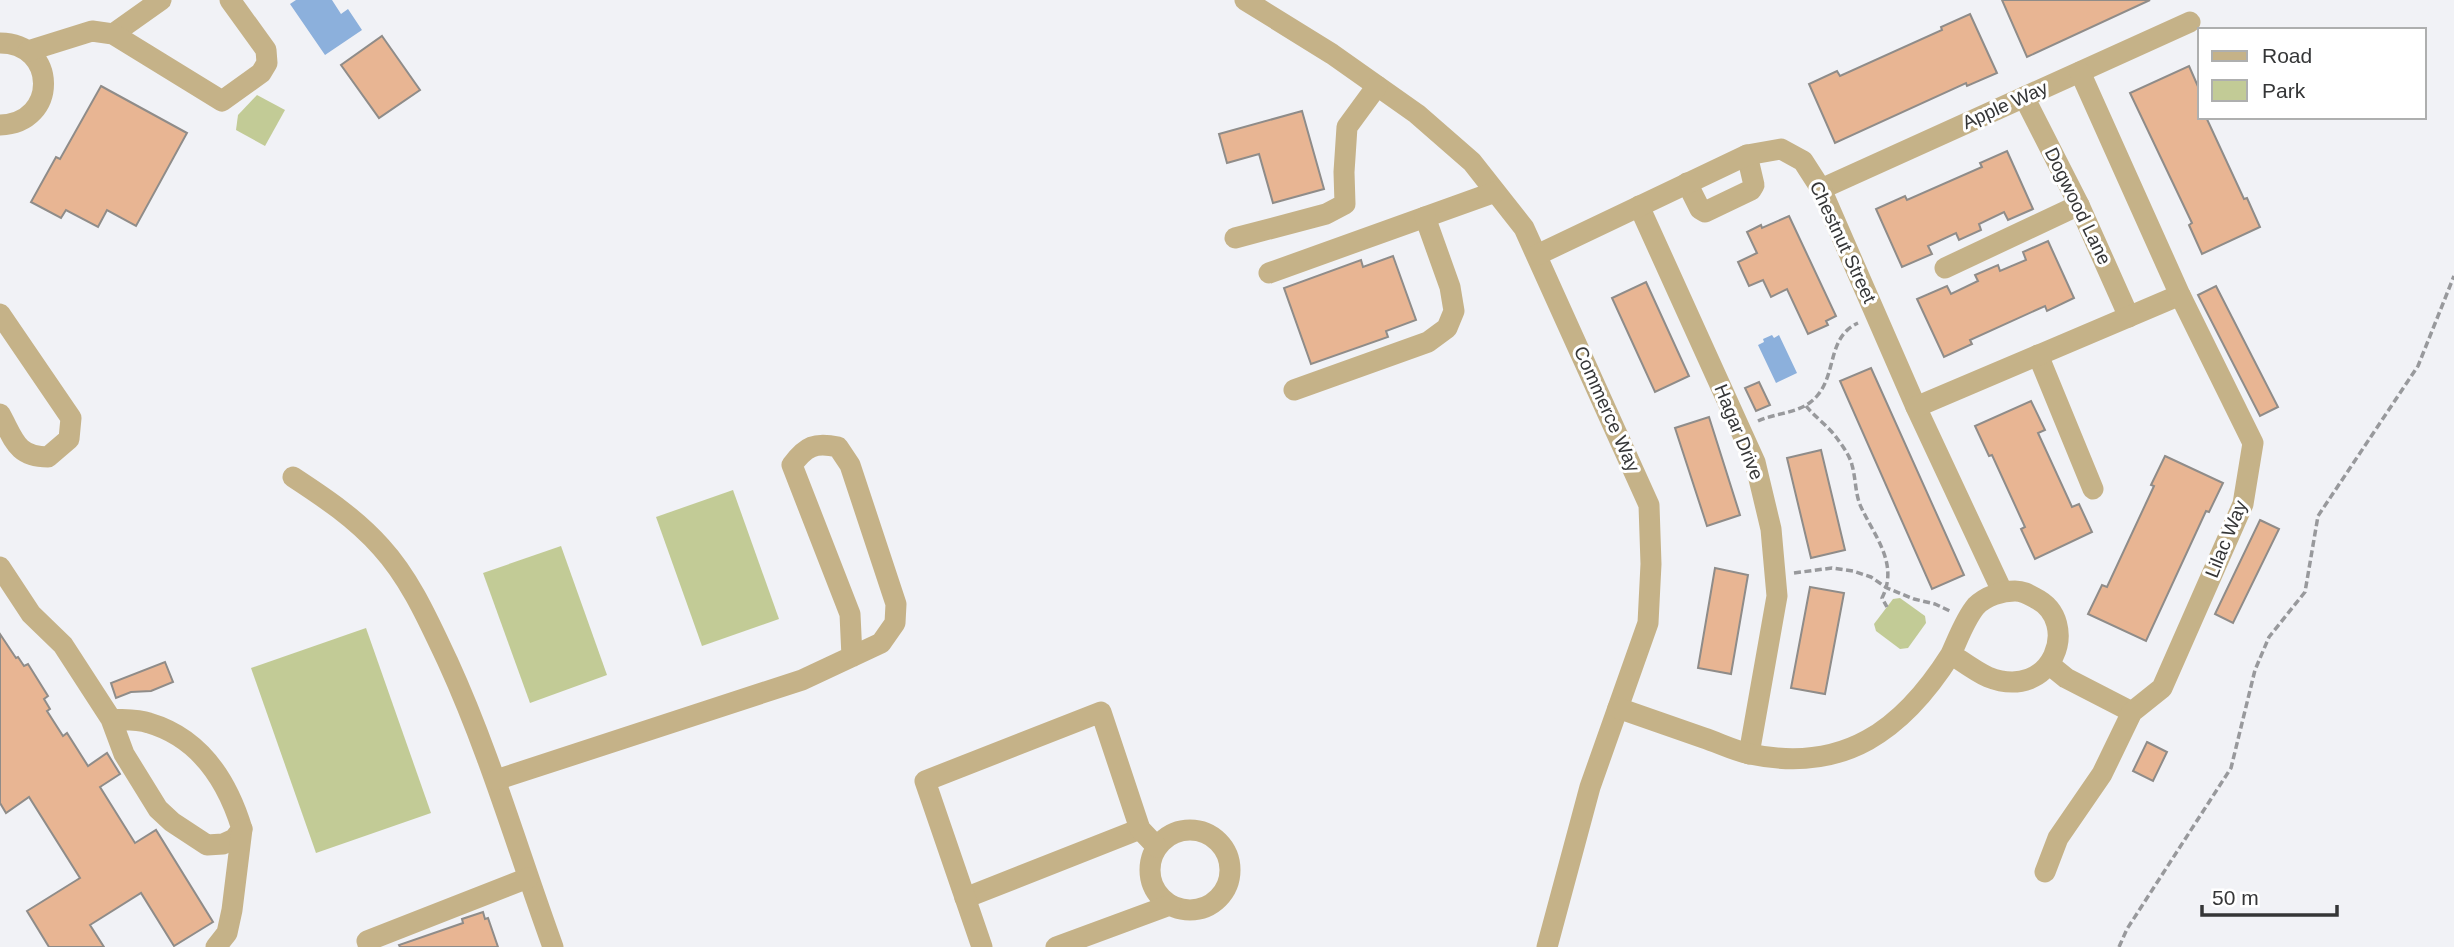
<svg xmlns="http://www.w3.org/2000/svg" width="2454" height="947" font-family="Arial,sans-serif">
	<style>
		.green { fill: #c2cb96 }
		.water { fill: #8cb0dc }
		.building { fill: #e8b593; stroke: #8f8c89; stroke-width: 2 }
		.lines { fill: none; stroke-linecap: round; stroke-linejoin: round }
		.path { stroke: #98999c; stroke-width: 3.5; stroke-dasharray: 7 3.5; stroke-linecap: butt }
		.minor { stroke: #c5b288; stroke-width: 21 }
		.labels { text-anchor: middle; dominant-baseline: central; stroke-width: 6; stroke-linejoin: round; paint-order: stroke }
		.street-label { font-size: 19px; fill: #353637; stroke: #fff }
	</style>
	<rect width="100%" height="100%" fill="#f1f2f6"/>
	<g class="green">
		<path d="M 257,95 L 285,110 L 265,146 L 236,130 L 238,115 Z"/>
		<path d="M 733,490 L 779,619 L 702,646 L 656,517 Z"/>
		<path d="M 561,546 L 607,675 L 530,703 L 483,573 Z"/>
		<path d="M 1900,598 L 1925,616 L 1926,623 L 1908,648 L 1900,649 L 1876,631 L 1874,624 L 1893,599 Z"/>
		<path d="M 366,628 L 431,813 L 316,853 L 251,668 Z"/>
	</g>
	<g class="water">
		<path d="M 296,0 L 332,0 L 341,14 L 348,9 L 362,30 L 325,55 L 290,4 Z"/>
		<path d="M 1772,335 L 1774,338 L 1779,335 L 1797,373 L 1776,383 L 1758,345 L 1764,342 L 1763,339 Z"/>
	</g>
	<g class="building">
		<path d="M 2002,0 L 2150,0 L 2027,57 Z"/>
		<path d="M 1970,14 L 1997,73 L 1967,86 L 1966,83 L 1835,143 L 1809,84 L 1837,71 L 1840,76 L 1942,30 L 1941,27 Z"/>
		<path d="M 382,36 L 420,90 L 379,118 L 341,65 Z"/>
		<path d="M 2189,66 L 2200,91 L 2200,117 L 2206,117 L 2244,199 L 2247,198 L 2260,227 L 2202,254 L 2189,225 L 2192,223 L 2130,93 Z"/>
		<path d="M 101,86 L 187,133 L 136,226 L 107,210 L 98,227 L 66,210 L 61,218 L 31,202 L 56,157 L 60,159 Z"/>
		<path d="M 1302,111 L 1324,189 L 1273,203 L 1259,154 L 1227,163 L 1219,134 Z"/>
		<path d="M 2007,151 L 2033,209 L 2008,220 L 2004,212 L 1979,224 L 1981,230 L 1959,240 L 1956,233 L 1928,246 L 1932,254 L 1902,267 L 1876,209 L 1905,196 L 1907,200 L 1982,167 L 1980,163 Z"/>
		<path d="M 1789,216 L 1836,316 L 1826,321 L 1828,325 L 1808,334 L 1787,289 L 1771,297 L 1763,280 L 1749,286 L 1738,262 L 1757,253 L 1747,232 L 1761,225 L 1762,228 Z"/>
		<path d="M 2048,241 L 2074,298 L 2047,311 L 2045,306 L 1970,340 L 1972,344 L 1944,357 L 1917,299 L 1947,286 L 1951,294 L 1978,281 L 1975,275 L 1998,265 L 2000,271 L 2026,260 L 2023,252 Z"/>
		<path d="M 1393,256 L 1416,320 L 1386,331 L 1388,337 L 1311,364 L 1284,288 L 1361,260 L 1363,267 Z"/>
		<path d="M 1646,282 L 1689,376 L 1655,392 L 1612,298 Z"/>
		<path d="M 2216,286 L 2278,407 L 2260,416 L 2198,295 Z"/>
		<path d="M 1871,368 L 1964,575 L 1932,589 L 1840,381 Z"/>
		<path d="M 1759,382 L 1770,405 L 1756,411 L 1745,388 Z"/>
		<path d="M 2031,401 L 2045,430 L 2038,433 L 2072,507 L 2079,504 L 2092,532 L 2035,559 L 2021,529 L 2025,527 L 1992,455 L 1989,456 L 1975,426 Z"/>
		<path d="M 1709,417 L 1740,515 L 1707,526 L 1675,428 Z"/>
		<path d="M 1821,450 L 1845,550 L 1811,558 L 1787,458 Z"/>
		<path d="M 2165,456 L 2223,483 L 2209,512 L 2206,511 L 2146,641 L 2088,614 L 2102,585 L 2107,587 L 2154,486 L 2151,485 Z"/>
		<path d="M 2260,520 L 2279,529 L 2233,623 L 2215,614 Z"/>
		<path d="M 1715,568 L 1748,575 L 1731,674 L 1698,668 Z"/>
		<path d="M 1810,587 L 1844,593 L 1825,694 L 1791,688 Z"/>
		<path d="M 0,634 L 16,658 L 18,657 L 24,666 L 28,664 L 48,696 L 44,699 L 50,709 L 47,711 L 63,736 L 67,733 L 88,766 L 107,753 L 120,774 L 100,787 L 135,843 L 156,830 L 213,922 L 174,946 L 141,893 L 90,925 L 104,947 L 49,947 L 27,911 L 80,878 L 29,797 L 6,813 L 0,803 Z"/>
		<path d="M 165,662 L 173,682 L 151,691 L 131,692 L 116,698 L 111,683 Z"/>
		<path d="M 2147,742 L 2167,752 L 2153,781 L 2133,771 Z"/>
		<path d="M 483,912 L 485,919 L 488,918 L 498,947 L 400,947 L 399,945 L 463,923 L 462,919 Z"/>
	</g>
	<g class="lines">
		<g class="path">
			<path d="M 1806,406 C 1815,417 1828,426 1836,437 C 1842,445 1850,456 1852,465 C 1856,479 1855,494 1861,507 C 1875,537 1899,564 1882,598 L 1887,607"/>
			<path d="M 1758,421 C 1777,412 1802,414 1817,396 C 1837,373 1827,337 1858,323"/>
			<path d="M 1794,573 L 1832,568 L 1853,571 L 1871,577 L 1887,588 L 1914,599 L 1935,604 L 1952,612"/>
			<path d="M 2119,947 L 2127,929 L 2231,768 L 2255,670 L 2269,637 L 2305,592 L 2318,516 L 2418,366 L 2454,276"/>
		</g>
		<g class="minor">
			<path d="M 1245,0 L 1332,54 L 1417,114 L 1472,162 L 1524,228 L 1649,505 L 1651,564 L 1648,623 L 1590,787 L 1547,947"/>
			<path d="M 113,34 L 161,0"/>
			<path d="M 0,43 C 57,43 59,123 0,125"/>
			<path d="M 28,51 L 92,31 L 113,34 L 222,101 L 261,73 L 267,63 L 266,50 L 230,0"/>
			<path d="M 2024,97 L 2079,205 L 2129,317"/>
			<path d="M 1687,183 L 1700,209 L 1705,212 L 1751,190 L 1754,185 L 1747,155"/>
			<path d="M 1821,189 L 2190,22"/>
			<path d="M 1639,206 L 1755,462 L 1771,529 L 1777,596 L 1749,754"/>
			<path d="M 1235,238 L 1326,214 L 1345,204 L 1344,172 L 1347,127 L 1377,86"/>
			<path d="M 1537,255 L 1747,155 L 1781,149 L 1803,161 L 1821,189 L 1916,407 L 2002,591"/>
			<path d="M 1945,268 L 2079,205"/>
			<path d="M 1269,273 L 1495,192"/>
			<path d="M 0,314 L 71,418 L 69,439 L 48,457 C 16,457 14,439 0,414"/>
			<path d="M 2038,355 L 2093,489"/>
			<path d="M 1294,390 L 1428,342 L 1447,328 L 1454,311 L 1450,287 L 1425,217"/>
			<path d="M 1916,407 L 2180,295"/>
			<path d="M 293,477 C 325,498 355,518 381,547 C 411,580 429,622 448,662 C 490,754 518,851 553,947"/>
			<path d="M 0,567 L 31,614 L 63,645 L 111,719 L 124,754 L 158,809 L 172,822 L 207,845 L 223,844 L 234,839 L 242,829 C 227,780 200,738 149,723 C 137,719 123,720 111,719"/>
			<path d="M 2050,665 L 2066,678 L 2132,712"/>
			<path d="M 1618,708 C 1647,718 1676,728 1704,738 C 1719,743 1735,751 1750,754 C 1844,774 1903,730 1951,654 C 1962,661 1975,671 1988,677 C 2053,703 2082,621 2035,598 C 2028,594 2023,591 2015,591 C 2002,591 1986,596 1976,606 C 1965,619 1958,639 1951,654"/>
			<path d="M 496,780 L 802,680 L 881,643 L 895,623 L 896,604 L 850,465 L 838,447 C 815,442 806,446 792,465 L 850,614 L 852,657"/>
			<circle cx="1190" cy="870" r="40"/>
			<path d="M 2045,872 L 2058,838 L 2102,774 L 2132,712 L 2162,688 L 2243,504 L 2253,443 L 2180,295 L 2080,72"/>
			<path d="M 965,898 L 1140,829"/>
			<path d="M 216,947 L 227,933 L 232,910 L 242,829"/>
			<path d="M 369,947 L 367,941 L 528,878"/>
			<path d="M 982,947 L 925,781 L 1101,712 L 1140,829 L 1157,847"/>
			<path d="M 1056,947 L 1170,905"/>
		</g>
	</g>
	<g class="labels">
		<g class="street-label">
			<text transform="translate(2005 105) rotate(-24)">Apple Way</text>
			<text transform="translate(2078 206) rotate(64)">Dogwood Lane</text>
			<text transform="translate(1843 242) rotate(65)">Chestnut Street</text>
			<text transform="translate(1607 409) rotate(66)">Commerce Way</text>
			<text transform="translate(1739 432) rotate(68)">Hagar Drive</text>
			<text transform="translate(2226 539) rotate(-68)">Lilac Way</text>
		</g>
	</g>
	<rect x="2198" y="28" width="228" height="91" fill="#ffffff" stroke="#aeafaf" stroke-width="2"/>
	<rect x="2212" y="51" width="35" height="10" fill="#c5b288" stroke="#aeafaf" stroke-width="2"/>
	<text x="2262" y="63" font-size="21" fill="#353637">Road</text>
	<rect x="2212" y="80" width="35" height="21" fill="#c2cb96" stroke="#aeafaf" stroke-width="2"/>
	<text x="2262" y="98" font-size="21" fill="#353637">Park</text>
	<path d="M2202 905v10h135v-10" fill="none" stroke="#353637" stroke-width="3.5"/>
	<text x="2212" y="905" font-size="21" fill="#353637" stroke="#ffffff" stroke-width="5" paint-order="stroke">50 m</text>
</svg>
